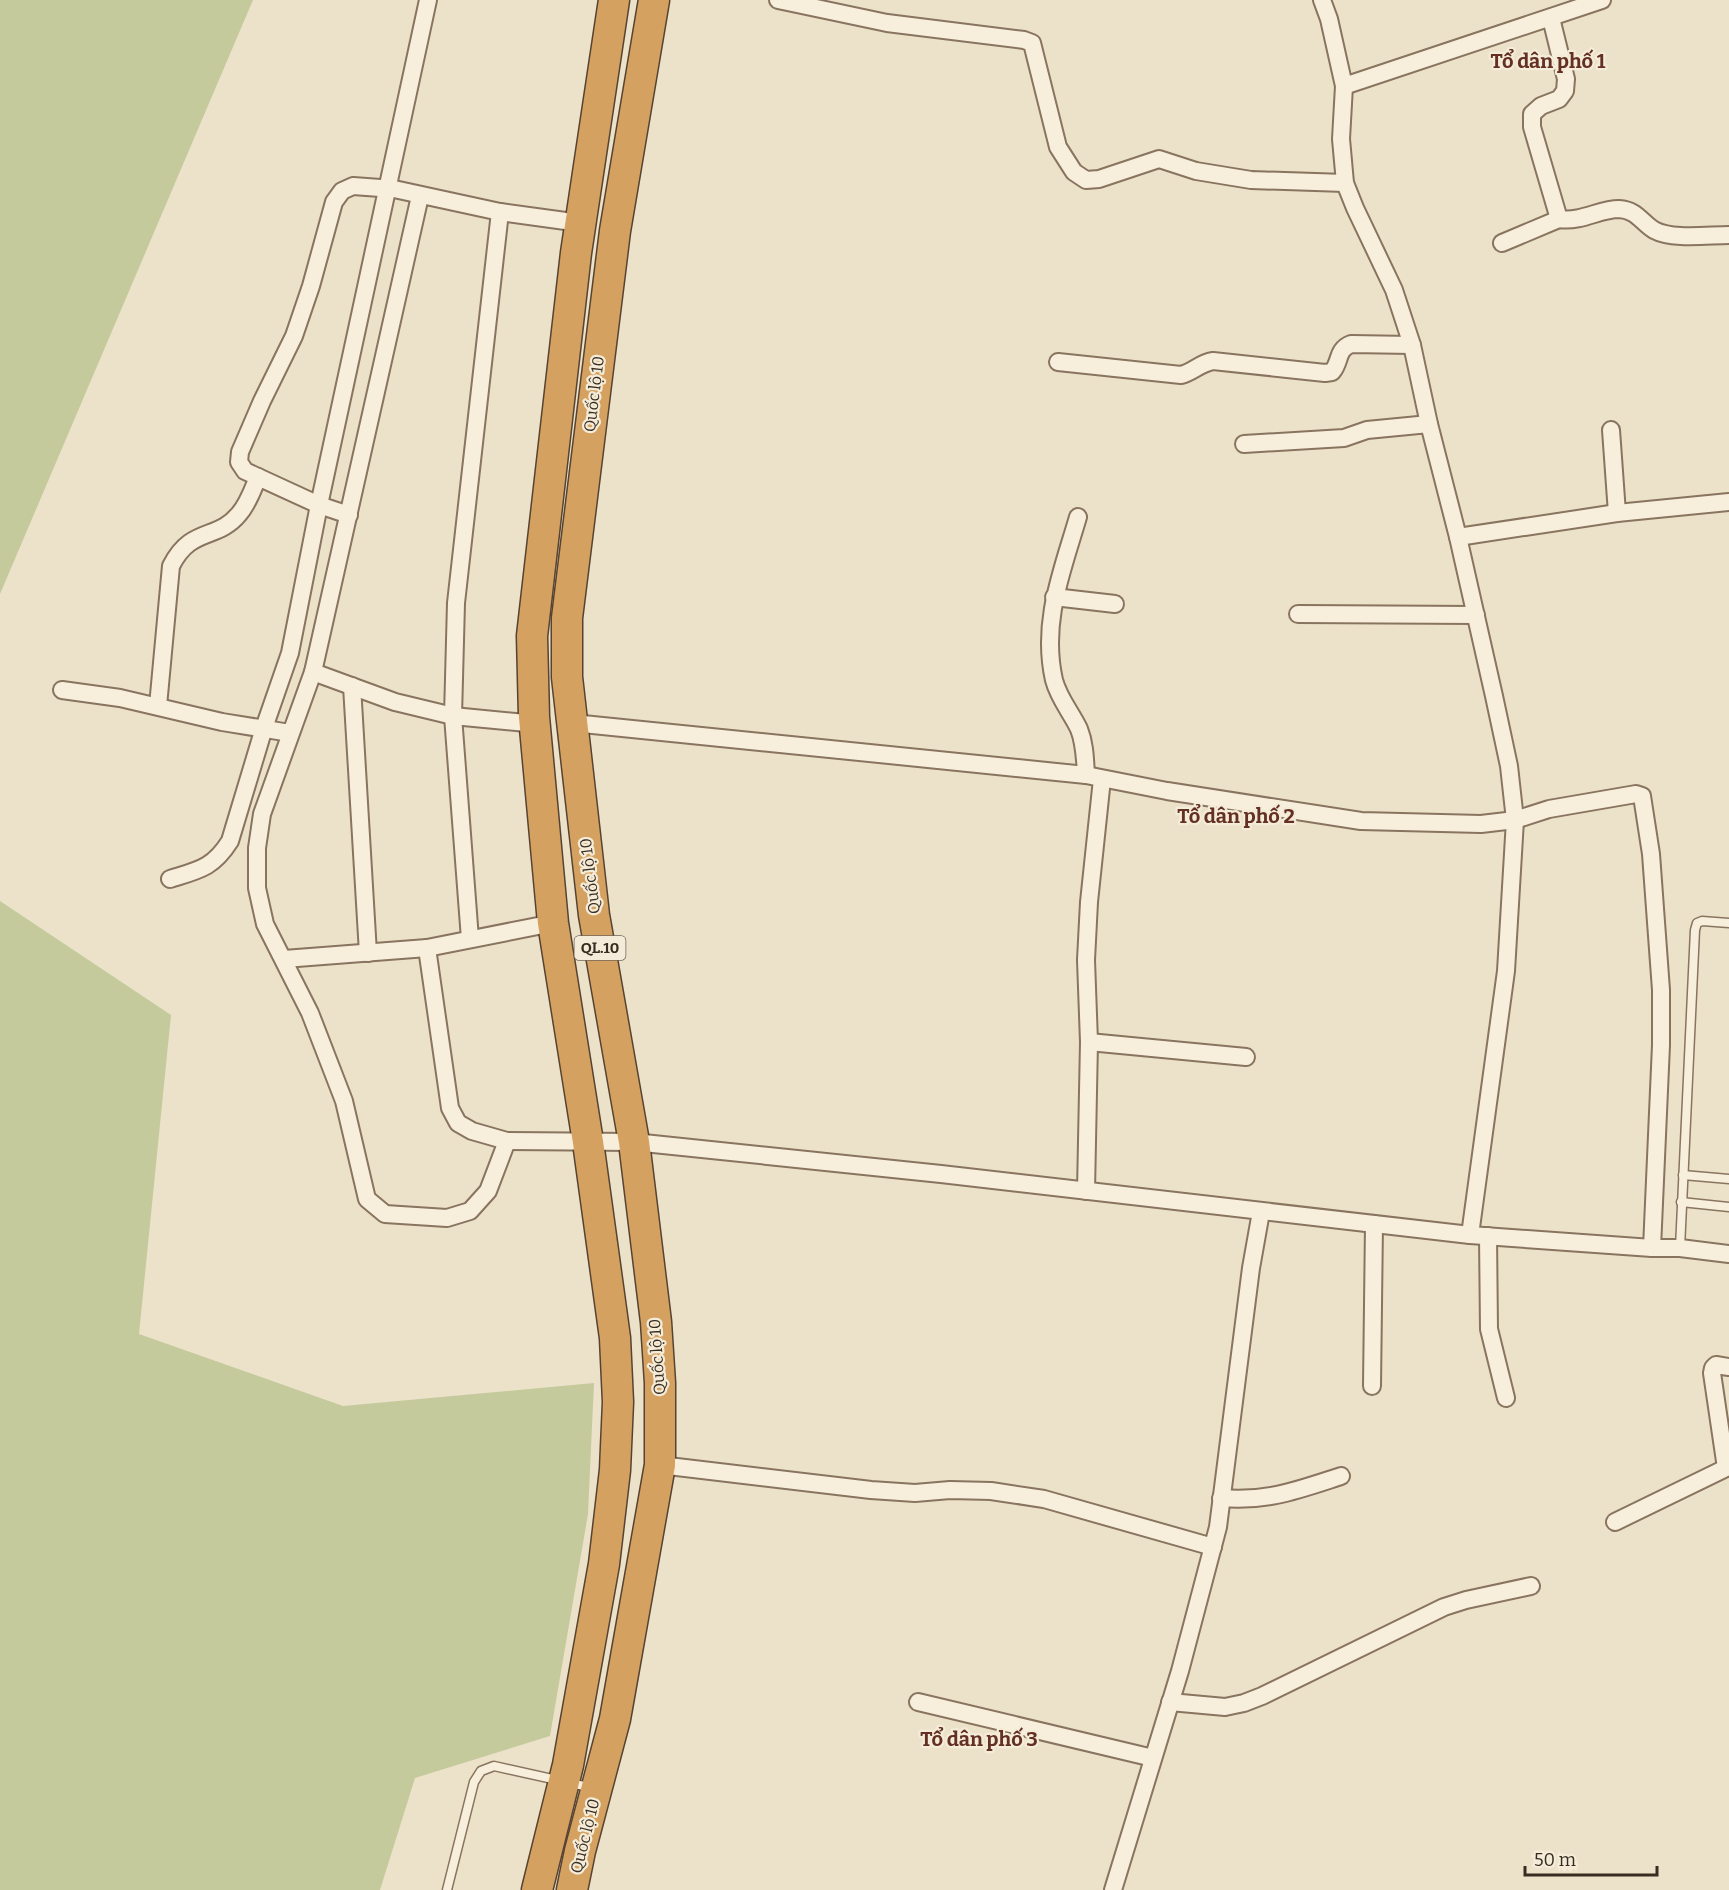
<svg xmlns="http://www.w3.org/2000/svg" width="1729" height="1890" font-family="Bitter,serif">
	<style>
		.green { fill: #c5ca9d }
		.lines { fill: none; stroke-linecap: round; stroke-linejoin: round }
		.lane-casing { stroke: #88745f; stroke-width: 11 }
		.street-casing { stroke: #88745f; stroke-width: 20 }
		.highway-casing { stroke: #564332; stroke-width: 33 }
		.lane { stroke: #f7efdc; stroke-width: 8 }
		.street { stroke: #f7efdc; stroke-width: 16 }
		.highway { stroke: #d5a160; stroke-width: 30 }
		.labels { text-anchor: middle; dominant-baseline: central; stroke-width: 4.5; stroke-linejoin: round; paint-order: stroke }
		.shield { fill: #f4ecd8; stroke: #716658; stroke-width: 1.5 }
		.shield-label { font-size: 15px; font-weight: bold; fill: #392d21 }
		.street-label { font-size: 16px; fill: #392d21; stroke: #f4ecd8 }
		.quarter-label { font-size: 20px; font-weight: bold; fill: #633023; stroke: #f4ecd8 }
	</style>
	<rect width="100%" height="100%" fill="#ece2c9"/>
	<g class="green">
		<path d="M 0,0 L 253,0 L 0,594 Z"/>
		<path d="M 0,901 L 171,1015 L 139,1334 L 343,1406 L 594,1383 L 588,1514 L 550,1736 L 415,1778 L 380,1890 L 0,1890 Z"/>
	</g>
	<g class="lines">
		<g class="lane-casing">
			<g id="lane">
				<path d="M 1683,1175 L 1729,1179"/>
				<path d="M 1681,1202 L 1729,1207"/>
				<path d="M 1680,1248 L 1695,930 L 1697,923 L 1702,921 L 1729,923"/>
				<path d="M 447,1890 L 474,1782 L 481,1771 L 494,1766 L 593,1788"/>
			</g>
		</g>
		<g class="street-casing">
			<g id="street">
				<path d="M 778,0 L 887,23 L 1024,40 L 1032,43 L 1058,147 L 1074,172 L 1086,180 L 1099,179 L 1159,159 L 1196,171 L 1251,180 L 1345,183"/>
				<path d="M 1322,0 L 1329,19 L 1344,86 L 1341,139 L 1345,183 L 1355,208 L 1394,290 L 1412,345 L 1429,424 L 1458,537 L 1494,696 L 1509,766 L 1515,820 L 1506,971 L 1470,1235"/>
				<path d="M 1551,18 L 1566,79 L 1565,91 L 1559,99 L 1541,106 L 1532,114 L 1532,127 L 1559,219 C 1583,222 1599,209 1619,209 C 1637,210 1641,222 1654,230 C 1672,240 1708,235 1729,235"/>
				<path d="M 1344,86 L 1602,0"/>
				<path d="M 420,196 L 313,672 L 262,814 L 257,848 L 257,888 L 265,924 L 310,1013 L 344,1101 L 367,1199 L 385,1214 L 447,1218 L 470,1211 L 488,1191 L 507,1141"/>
				<path d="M 1502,243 L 1559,219"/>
				<path d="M 1058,362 L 1181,375 C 1193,372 1200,363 1213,361 L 1325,373 L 1332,372 C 1341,362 1336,350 1351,344 L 1412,345"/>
				<path d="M 1611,430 L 1617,513"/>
				<path d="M 1244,444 L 1344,438 L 1367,430 L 1429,424"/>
				<path d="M 349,515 L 319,505 L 245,471 L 239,462 L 240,452 L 262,401 L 294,336 L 311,286 L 334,202 L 342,191 L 353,186 L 394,189 L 500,212 L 580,223"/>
				<path d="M 1078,517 C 1062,572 1041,622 1054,680 C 1059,699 1071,712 1079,729 C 1085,744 1085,760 1086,775"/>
				<path d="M 1458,537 L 1617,513 L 1729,502"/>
				<path d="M 1054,597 L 1115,604"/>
				<path d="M 1298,614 L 1476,615"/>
				<path d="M 313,672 L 395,702 L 453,716 L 536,724"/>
				<path d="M 352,686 L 368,953"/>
				<path d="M 62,690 L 120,698 L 222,722 L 290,733"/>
				<path d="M 158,706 L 171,566 C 191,526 217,541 239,514 C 248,504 253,489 258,477"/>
				<path d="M 573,723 L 1086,775 L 1167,791 L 1361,821 L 1481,824 L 1515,820 L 1549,809 L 1636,794 L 1642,796 L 1651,854 L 1661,990 L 1661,1045 L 1652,1248"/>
				<path d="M 170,879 C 199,870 213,868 230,841 L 264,728 L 290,653 L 319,505 L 428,0"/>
				<path d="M 470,939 L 453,716 L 456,603 L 500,212"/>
				<path d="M 427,948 L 450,1108 L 458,1123 L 472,1131 L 507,1141 L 634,1142 L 941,1174 L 1470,1235 L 1652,1248 L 1680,1248 L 1729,1254"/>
				<path d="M 284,959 L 427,948 L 553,923"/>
				<path d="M 1089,1042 L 1246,1057"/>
				<path d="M 1086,1191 L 1089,1042 L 1086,960 L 1089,902 L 1102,779"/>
				<path d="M 1488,1236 L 1489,1329 L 1506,1398"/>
				<path d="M 1372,1386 L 1374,1224"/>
				<path d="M 660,1465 L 871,1490 L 915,1493 L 950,1490 L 991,1491 L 1044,1499 L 1213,1547"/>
				<path d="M 1221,1498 C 1267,1502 1298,1490 1341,1476"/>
				<path d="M 1615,1522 L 1726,1468 L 1712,1373 L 1713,1368 L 1716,1365 L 1729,1367"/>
				<path d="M 918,1702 L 1153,1758"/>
				<path d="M 1170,1702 L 1225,1707 L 1244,1703 L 1262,1696 L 1444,1607 L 1466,1600 L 1531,1586"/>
				<path d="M 1113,1890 L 1180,1671 L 1218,1527 L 1251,1268 L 1261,1212"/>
			</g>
		</g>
		<g class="highway-casing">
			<g id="highway">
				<path d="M 537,1890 L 568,1765 L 604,1564 L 615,1470 L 618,1402 L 615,1338 L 588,1142 L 553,923 L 534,717 L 532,636 L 576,253 L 614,0"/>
				<path d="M 572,1890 L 580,1851 L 615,1719 L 660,1465 L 660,1383 L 656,1322 L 634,1142 L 594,915 L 567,677 L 567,618 L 615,231 L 654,0"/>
			</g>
		</g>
		<use href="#lane" class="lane"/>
		<use href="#street" class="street"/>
		<use href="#highway" class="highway"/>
	</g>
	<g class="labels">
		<rect class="shield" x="574.5" y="936" width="51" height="24" rx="4.5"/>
		<g class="shield-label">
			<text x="600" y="948">QL.10</text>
		</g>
		<g class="street-label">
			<text transform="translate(594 394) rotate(-83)">Quốc lộ 10</text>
			<text transform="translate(590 876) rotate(-97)">Quốc lộ 10</text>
			<text transform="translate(657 1357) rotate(-94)">Quốc lộ 10</text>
			<text transform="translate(585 1836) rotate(-76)">Quốc lộ 10</text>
		</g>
		<g class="quarter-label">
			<text x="1548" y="61">Tổ dân phố 1</text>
			<text x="1236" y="816">Tổ dân phố 2</text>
			<text x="979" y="1739">Tổ dân phố 3</text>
		</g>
	</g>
	<path d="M1525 1866v9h132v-9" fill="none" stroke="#392d21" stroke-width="3"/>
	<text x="1534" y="1866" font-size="18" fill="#392d21" stroke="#f4ecd8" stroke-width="4.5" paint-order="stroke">50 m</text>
</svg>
